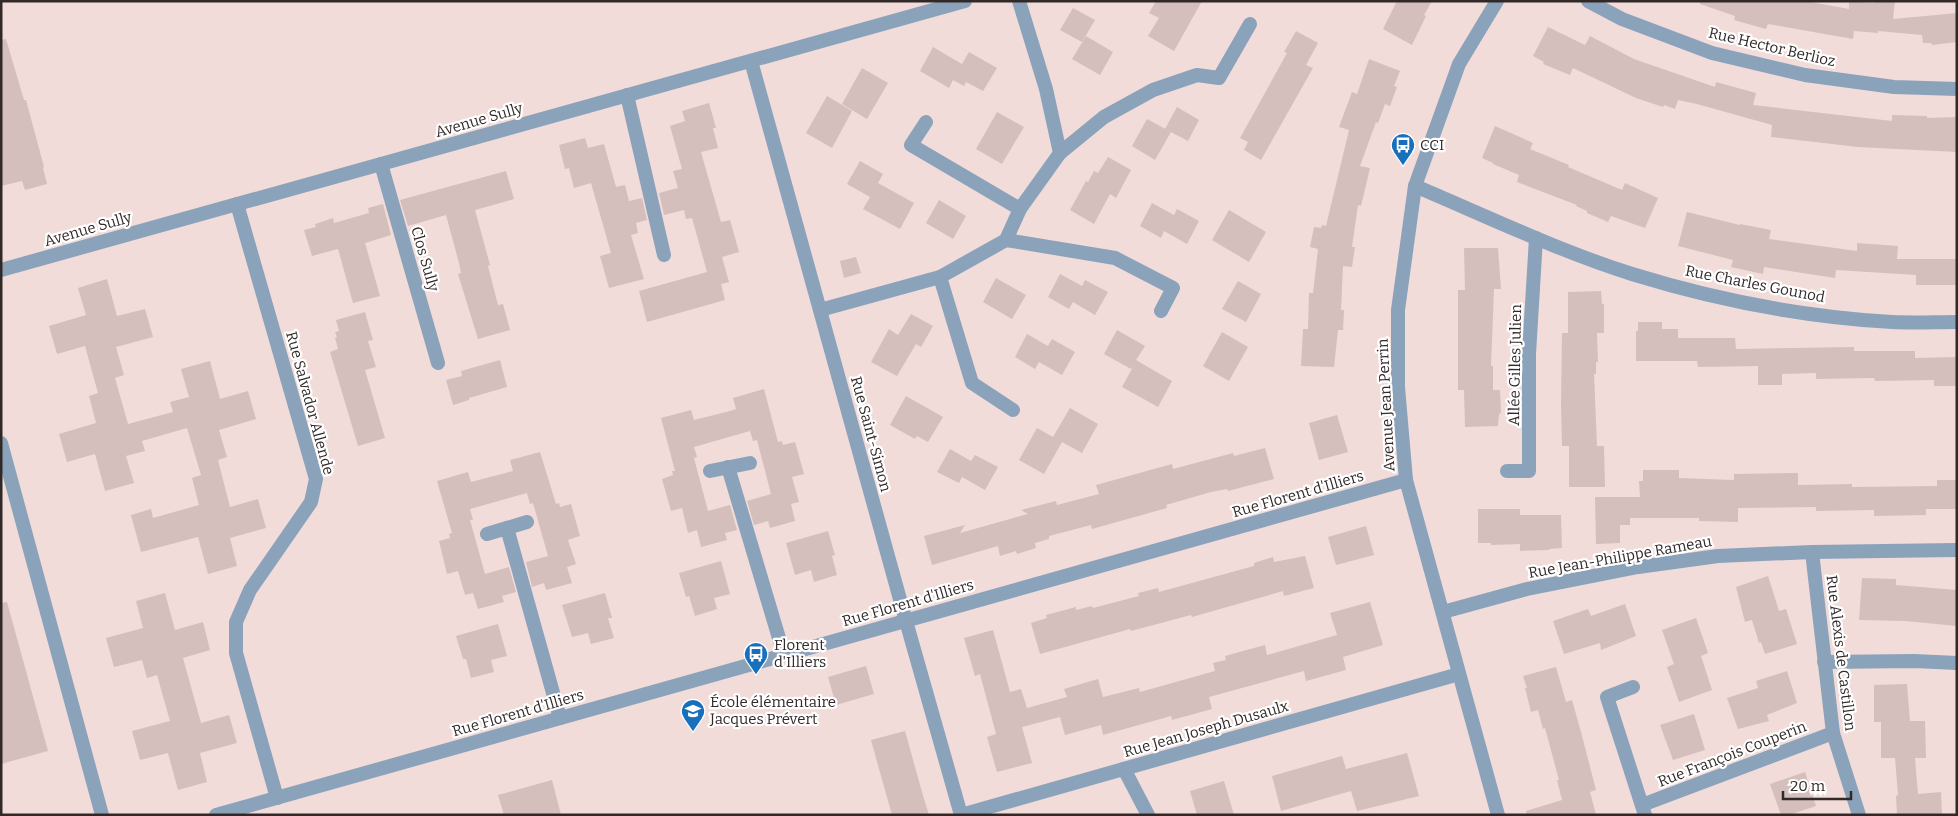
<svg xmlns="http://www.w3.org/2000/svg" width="1958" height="816" font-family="Bitter,serif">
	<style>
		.building { fill: #d4bfbc }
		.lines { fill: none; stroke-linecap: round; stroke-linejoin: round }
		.minor { stroke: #8ba2bb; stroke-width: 14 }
		.tertiary { stroke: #8ba2bb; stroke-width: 14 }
		.labels { text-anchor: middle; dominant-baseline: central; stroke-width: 4.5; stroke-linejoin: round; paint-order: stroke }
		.street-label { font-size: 15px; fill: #312928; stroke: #fff }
		.poi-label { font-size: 15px; fill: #312928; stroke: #fff; text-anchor: start }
	</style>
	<rect width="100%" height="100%" fill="#f1dcd9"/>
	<g class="building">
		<path d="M 1156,1 L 1202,1 L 1174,51 L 1148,36 L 1159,18 L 1149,13 Z"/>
		<path d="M 1397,1 L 1432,1 L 1424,15 L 1426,16 L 1412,45 L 1383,29 Z"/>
		<path d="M 1700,1 L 1805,1 L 1849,9 L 1849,1 L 1874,3 L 1874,1 L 1895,1 L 1893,19 L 1957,13 L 1957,42 L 1932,45 L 1931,43 L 1923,43 L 1922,35 L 1878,31 L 1878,33 L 1854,31 L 1853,39 L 1768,24 L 1766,29 L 1734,20 L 1735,16 L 1700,4 Z"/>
		<path d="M 1073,8 L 1095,20 L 1082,42 L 1060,30 Z"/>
		<path d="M 1548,27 L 1585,45 L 1590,36 L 1634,59 L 1715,87 L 1716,82 L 1756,93 L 1753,105 L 1892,121 L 1892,115 L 1927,116 L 1927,118 L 1957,117 L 1957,152 L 1858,147 L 1771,137 L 1772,125 L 1697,104 L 1678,100 L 1675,109 L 1664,105 L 1663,107 L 1636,98 L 1573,68 L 1570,75 L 1543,64 L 1544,62 L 1533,56 Z"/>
		<path d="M 1296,31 L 1318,43 L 1306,65 L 1313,68 L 1261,160 L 1244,150 L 1248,142 L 1240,138 L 1287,53 L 1284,52 Z"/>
		<path d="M 1086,36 L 1113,52 L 1100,75 L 1072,59 Z"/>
		<path d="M 6,39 L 24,100 L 26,100 L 44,167 L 43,168 L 47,184 L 25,190 L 22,181 L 1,186 L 1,40 Z"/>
		<path d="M 933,47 L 962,64 L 969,52 L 997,68 L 983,91 L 966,82 L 964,86 L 953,80 L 949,88 L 920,71 Z"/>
		<path d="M 1369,59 L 1400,71 L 1394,86 L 1397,87 L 1390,106 L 1385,104 L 1378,123 L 1376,122 L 1360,166 L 1370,168 L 1361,206 L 1358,205 L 1352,247 L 1355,247 L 1352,267 L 1343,266 L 1341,310 L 1344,310 L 1343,330 L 1338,330 L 1334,367 L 1301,366 L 1303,329 L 1308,329 L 1309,293 L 1313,293 L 1318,249 L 1310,247 L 1314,227 L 1321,228 L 1322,225 L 1326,226 L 1349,130 L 1339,127 L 1352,92 L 1357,94 Z"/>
		<path d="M 862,68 L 888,83 L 867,119 L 842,104 Z"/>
		<path d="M 827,96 L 852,111 L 832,148 L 806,133 Z"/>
		<path d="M 709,103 L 716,128 L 713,128 L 718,148 L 701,152 L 721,222 L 730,220 L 739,252 L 722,257 L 729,282 L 721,284 L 725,300 L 647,322 L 639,291 L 707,272 L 692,218 L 686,219 L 684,210 L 664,215 L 659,193 L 678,188 L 673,171 L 682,169 L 670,126 L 685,121 L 682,111 Z"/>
		<path d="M 1177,107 L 1199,120 L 1188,141 L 1165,129 Z"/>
		<path d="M 997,112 L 1024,127 L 1002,164 L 976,149 Z"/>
		<path d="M 1147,119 L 1171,132 L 1155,160 L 1132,146 Z"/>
		<path d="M 1495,126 L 1533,143 L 1530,149 L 1569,165 L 1568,167 L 1622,190 L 1625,183 L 1658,198 L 1645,228 L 1611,216 L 1608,222 L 1587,213 L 1587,211 L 1576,206 L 1577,205 L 1517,182 L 1519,175 L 1493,164 L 1493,163 L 1482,158 Z"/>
		<path d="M 585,138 L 588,148 L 604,144 L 616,187 L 625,185 L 629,201 L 642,198 L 647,220 L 636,223 L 638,233 L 631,235 L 644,279 L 609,288 L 600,256 L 611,253 L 591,183 L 574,188 L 569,168 L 565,169 L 559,145 Z"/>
		<path d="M 1108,157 L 1131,170 L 1116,198 L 1110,194 L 1094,224 L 1070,210 L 1086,181 L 1088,182 L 1094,171 L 1098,173 Z"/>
		<path d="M 860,161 L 883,174 L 878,183 L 914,203 L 900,229 L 863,209 L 870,197 L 847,184 Z"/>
		<path d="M 506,171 L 514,199 L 475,210 L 490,265 L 488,266 L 498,305 L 503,304 L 510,330 L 478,339 L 458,274 L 461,273 L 459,263 L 446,215 L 408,226 L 400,200 Z"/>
		<path d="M 939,200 L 966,216 L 953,239 L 926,223 Z"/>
		<path d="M 1152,203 L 1174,215 L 1177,209 L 1199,221 L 1187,244 L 1164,231 L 1161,238 L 1140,226 Z"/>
		<path d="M 383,204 L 391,235 L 365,243 L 380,296 L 353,303 L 338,249 L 312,256 L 304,230 L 316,227 L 315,224 L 333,218 L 334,223 L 369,213 L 368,208 Z"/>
		<path d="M 1229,210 L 1266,232 L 1249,262 L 1212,240 Z"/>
		<path d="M 1687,212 L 1740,225 L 1740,224 L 1771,230 L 1769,239 L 1857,251 L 1857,243 L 1898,246 L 1897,259 L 1957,259 L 1957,285 L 1916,285 L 1916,275 L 1836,270 L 1835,278 L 1764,267 L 1763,274 L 1731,267 L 1733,260 L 1678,246 Z"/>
		<path d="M 1464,248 L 1498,248 L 1501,289 L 1494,289 L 1491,366 L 1493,366 L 1493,390 L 1500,390 L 1501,413 L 1499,414 L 1498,426 L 1465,427 L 1464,390 L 1458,390 L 1458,290 L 1465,290 Z"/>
		<path d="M 856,257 L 861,273 L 844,278 L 840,261 Z"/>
		<path d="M 1060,274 L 1082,286 L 1085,280 L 1108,292 L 1095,315 L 1073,302 L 1069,309 L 1048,297 Z"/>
		<path d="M 996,278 L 1026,295 L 1012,319 L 983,302 Z"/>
		<path d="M 107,279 L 117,316 L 145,309 L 153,337 L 116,347 L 124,375 L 115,378 L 128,424 L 173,412 L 170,402 L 189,397 L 181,369 L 210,361 L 220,399 L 248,391 L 256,419 L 219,430 L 227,457 L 218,460 L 230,507 L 258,499 L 266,528 L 230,538 L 237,566 L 208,574 L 198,537 L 141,552 L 131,515 L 151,509 L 153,518 L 199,505 L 192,478 L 201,475 L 187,428 L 142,441 L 145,451 L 126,456 L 134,483 L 105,491 L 95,454 L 67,462 L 59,434 L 96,423 L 89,396 L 98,393 L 85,346 L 57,354 L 49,326 L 86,315 L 78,288 Z"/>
		<path d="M 1238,281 L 1261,294 L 1246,322 L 1222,309 Z"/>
		<path d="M 1601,291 L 1602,304 L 1604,304 L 1604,333 L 1597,333 L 1598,362 L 1596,362 L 1596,374 L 1594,374 L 1597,446 L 1604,446 L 1605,487 L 1569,487 L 1569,446 L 1562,446 L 1561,405 L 1562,333 L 1568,333 L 1568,292 Z"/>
		<path d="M 365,312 L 373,340 L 368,341 L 376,367 L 365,370 L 385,438 L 358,446 L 330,352 L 338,349 L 335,338 L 337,337 L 335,332 L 339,331 L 336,320 Z"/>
		<path d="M 911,314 L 933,326 L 921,347 L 916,344 L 897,376 L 871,362 L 889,329 L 898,335 Z"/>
		<path d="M 1638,322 L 1662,322 L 1662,329 L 1678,329 L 1678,338 L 1735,338 L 1736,349 L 1854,347 L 1854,351 L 1915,351 L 1915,358 L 1957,357 L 1957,386 L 1934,386 L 1934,380 L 1875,381 L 1874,378 L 1816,379 L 1816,373 L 1782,374 L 1782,385 L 1758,385 L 1758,366 L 1698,367 L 1697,361 L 1636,361 L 1636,331 L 1638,331 Z"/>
		<path d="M 1117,330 L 1145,346 L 1136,360 L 1172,381 L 1158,407 L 1122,387 L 1133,367 L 1131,369 L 1104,354 Z"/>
		<path d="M 1222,332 L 1248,347 L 1229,381 L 1203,366 Z"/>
		<path d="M 1027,334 L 1048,346 L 1052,339 L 1075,352 L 1062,375 L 1039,362 L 1035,369 L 1015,357 Z"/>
		<path d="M 500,360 L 507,387 L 469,398 L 469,400 L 453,405 L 446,380 L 462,376 L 461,371 Z"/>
		<path d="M 764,389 L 778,442 L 782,441 L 783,445 L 795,442 L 804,474 L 792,477 L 799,502 L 791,504 L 795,521 L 770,528 L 768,521 L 754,525 L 747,501 L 771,494 L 757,440 L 753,441 L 750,431 L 694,447 L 697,457 L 694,458 L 708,511 L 730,505 L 737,530 L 725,533 L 727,540 L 701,547 L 697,530 L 688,533 L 682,508 L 671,511 L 662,479 L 673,475 L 672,471 L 675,471 L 661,418 L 691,410 L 694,420 L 730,411 L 736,409 L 733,398 Z"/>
		<path d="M 906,396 L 943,417 L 928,442 L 917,436 L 915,439 L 890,425 Z"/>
		<path d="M 1070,408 L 1098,424 L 1082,453 L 1062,442 L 1044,474 L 1019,460 L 1037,428 L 1053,437 Z"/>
		<path d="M 1337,415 L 1348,452 L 1319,460 L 1309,423 Z"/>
		<path d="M 1265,448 L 1274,479 L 1228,491 L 1227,489 L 1211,492 L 1166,505 L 1167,508 L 1092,529 L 1091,525 L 1049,536 L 1049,539 L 1035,543 L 1036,548 L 1017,554 L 1016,551 L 1000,556 L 998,546 L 932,565 L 924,536 L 965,525 L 960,533 L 1028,514 L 1021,510 L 1056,501 L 1057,505 L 1099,494 L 1096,485 L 1172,464 L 1173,469 L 1233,453 L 1234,456 Z"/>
		<path d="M 950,449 L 971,461 L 975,455 L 998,467 L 985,490 L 962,477 L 959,483 L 937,472 Z"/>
		<path d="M 540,452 L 556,504 L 559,503 L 560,507 L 571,504 L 580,536 L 568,540 L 576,564 L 567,567 L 572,583 L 546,590 L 544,583 L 532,587 L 526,562 L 548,556 L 533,503 L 530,504 L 527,493 L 470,509 L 473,520 L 470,520 L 485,574 L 509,567 L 516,592 L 502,596 L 504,602 L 478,609 L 473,593 L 465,595 L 458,571 L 447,574 L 439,541 L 450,538 L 449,534 L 452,533 L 437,481 L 468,472 L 471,482 L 513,471 L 510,460 Z"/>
		<path d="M 1643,470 L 1679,470 L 1679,478 L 1734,480 L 1734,474 L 1798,473 L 1798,485 L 1852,484 L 1852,487 L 1937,486 L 1937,480 L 1957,480 L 1957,509 L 1926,509 L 1926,515 L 1874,516 L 1874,510 L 1816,511 L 1816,507 L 1738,508 L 1738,522 L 1699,521 L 1699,518 L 1630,518 L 1630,525 L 1620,525 L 1620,543 L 1596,544 L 1595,497 L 1640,497 L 1639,481 L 1643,481 Z"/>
		<path d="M 1478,509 L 1520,509 L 1520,515 L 1561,515 L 1562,548 L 1549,549 L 1549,550 L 1520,551 L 1520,544 L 1491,545 L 1491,543 L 1478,543 Z"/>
		<path d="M 1366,526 L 1374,555 L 1336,565 L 1328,537 Z"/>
		<path d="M 828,531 L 835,555 L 832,556 L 837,575 L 814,582 L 811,570 L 795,575 L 786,543 Z"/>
		<path d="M 1305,556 L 1314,588 L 1284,596 L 1283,591 L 1192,617 L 1191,615 L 1131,631 L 1130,629 L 1040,654 L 1031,623 L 1047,618 L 1046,615 L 1076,607 L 1076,610 L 1092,606 L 1093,608 L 1139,596 L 1138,593 L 1158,588 L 1159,592 L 1254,566 L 1254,563 L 1273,557 L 1274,562 Z"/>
		<path d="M 721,561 L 730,594 L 714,598 L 717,609 L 695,616 L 689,596 L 686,597 L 679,573 Z"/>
		<path d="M 1768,576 L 1779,611 L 1786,609 L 1797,644 L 1765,654 L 1761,642 L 1759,643 L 1752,620 L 1745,622 L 1736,587 Z"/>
		<path d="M 1862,578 L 1896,579 L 1896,585 L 1957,590 L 1957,626 L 1905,621 L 1859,620 Z"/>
		<path d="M 165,593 L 175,630 L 203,622 L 210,650 L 183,658 L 201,723 L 229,715 L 237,743 L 200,753 L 207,782 L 178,790 L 168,753 L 140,760 L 132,731 L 170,721 L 157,675 L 147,678 L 142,660 L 114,667 L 106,638 L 143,628 L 136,601 Z"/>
		<path d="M 605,593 L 612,618 L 608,618 L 614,638 L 591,644 L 588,633 L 572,637 L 562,605 Z"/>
		<path d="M 7,602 L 48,751 L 1,764 L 1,603 Z"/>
		<path d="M 1370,602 L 1383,645 L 1343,657 L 1346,670 L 1306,681 L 1304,671 L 1209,697 L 1212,709 L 1172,720 L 1171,716 L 1103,735 L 1101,725 L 1065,735 L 1060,717 L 1022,727 L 1032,763 L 997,772 L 987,737 L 996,734 L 980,674 L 975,676 L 964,638 L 993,630 L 1010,692 L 1021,689 L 1027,708 L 1067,697 L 1064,689 L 1098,679 L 1103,697 L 1139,688 L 1140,692 L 1215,671 L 1213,663 L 1226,660 L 1225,656 L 1265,645 L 1267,655 L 1337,635 L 1330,613 Z"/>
		<path d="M 1625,604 L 1636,636 L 1601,650 L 1600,643 L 1564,654 L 1553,621 L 1588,609 L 1591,616 Z"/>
		<path d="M 1696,618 L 1708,653 L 1701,656 L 1712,690 L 1679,702 L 1667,667 L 1674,664 L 1662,630 Z"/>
		<path d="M 498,624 L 507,656 L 491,660 L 494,672 L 471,678 L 466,659 L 463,659 L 456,636 Z"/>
		<path d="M 866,666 L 874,694 L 836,705 L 828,677 Z"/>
		<path d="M 1556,667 L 1566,702 L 1572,700 L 1581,732 L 1596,790 L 1590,792 L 1596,815 L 1527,815 L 1526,811 L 1562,800 L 1557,780 L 1559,780 L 1545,728 L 1543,729 L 1538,710 L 1531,712 L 1525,688 L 1527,688 L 1523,676 Z"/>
		<path d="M 1787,671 L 1797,703 L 1767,715 L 1769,721 L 1738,729 L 1727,698 L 1758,688 L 1756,681 Z"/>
		<path d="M 1907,684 L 1910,721 L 1925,721 L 1926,758 L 1915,758 L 1918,794 L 1941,792 L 1942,815 L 1897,815 L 1896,796 L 1898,795 L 1895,758 L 1881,758 L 1881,722 L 1874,722 L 1874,685 Z"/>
		<path d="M 1694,714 L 1705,750 L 1673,760 L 1660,725 Z"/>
		<path d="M 905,731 L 922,792 L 929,815 L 892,815 L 881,776 L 871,740 Z"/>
		<path d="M 1407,753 L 1419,796 L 1357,811 L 1351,791 L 1281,811 L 1272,776 L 1342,756 L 1346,769 Z"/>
		<path d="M 1805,772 L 1816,806 L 1789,815 L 1781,815 L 1770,784 Z"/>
		<path d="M 552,780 L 561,815 L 504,815 L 498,795 Z"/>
		<path d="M 1224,781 L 1234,815 L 1197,815 L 1190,791 Z"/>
	</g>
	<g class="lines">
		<g class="minor">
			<path d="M 1497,1 L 1459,64 L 1415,186 L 1398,310 L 1398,387 L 1406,480 L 1498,815"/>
			<path d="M 1588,1 L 1622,19 L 1712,53 L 1805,75 L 1894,87 L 1957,89"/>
			<path d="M 751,61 L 906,621 L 961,815"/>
			<path d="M 627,95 L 664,255"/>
			<path d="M 926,122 L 911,145 L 1020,209"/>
			<path d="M 1060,153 L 1104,117 L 1153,90 L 1197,75 L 1219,78 L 1250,24"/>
			<path d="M 381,164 L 438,363"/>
			<path d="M 1415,186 C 1486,216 1559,251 1632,274 C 1716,300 1805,317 1892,322 C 1914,323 1935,322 1957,322"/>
			<path d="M 237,204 L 316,479 L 311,502 L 250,590 L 236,622 L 236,653 L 277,798"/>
			<path d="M 1006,240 L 1115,258 L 1173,288 L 1161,311"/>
			<path d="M 1,270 L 965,1"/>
			<path d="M 940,277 L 972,383 L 1013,410"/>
			<path d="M 820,310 L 940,277 L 1006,240 L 1020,209 L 1060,153 L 1046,89 L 1019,1"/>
			<path d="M 728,467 L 784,655"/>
			<path d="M 710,471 L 750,463"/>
			<path d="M 1507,471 L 1529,471 L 1529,354 L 1536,238"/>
			<path d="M 507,528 L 560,718"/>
			<path d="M 487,534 L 527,522"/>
			<path d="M 1812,552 L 1833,733 L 1859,815"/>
			<path d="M 1443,612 L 1527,589 L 1638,567 L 1718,556 L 1812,552 L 1957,550"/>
			<path d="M 1824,662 L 1914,661 L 1957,663"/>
			<path d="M 1633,687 L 1607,697 L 1645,815"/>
			<path d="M 1124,769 L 1148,815"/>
			<path d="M 1642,805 L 1833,733"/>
			<path d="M 216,815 L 1406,480"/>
			<path d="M 961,815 L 1459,674"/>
		</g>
		<path class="tertiary" d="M 1,443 L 102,815"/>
	</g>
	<defs>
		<g id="bus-pin" transform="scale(1.25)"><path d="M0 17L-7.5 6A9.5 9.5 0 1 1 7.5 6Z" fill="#186fbc" stroke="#fff"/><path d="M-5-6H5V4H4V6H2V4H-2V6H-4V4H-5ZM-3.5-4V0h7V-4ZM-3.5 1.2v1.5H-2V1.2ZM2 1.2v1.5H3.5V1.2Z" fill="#fff"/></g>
		<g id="school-pin" transform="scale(1.25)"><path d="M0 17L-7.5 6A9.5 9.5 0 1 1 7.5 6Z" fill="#186fbc" stroke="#fff"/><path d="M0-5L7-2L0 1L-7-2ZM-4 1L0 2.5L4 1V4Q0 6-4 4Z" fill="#fff"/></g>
	</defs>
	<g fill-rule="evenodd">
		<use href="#bus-pin" x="1403" y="145"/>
		<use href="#bus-pin" x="756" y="654"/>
		<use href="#school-pin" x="693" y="711"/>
	</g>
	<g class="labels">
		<g class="street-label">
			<text transform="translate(1772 47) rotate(13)">Rue Hector Berlioz</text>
			<text transform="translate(479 120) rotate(-16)">Avenue Sully</text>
			<text transform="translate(88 229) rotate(-16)">Avenue Sully</text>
			<text transform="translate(425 259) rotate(74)">Clos Sully</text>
			<text transform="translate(1755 284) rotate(11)">Rue Charles Gounod</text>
			<text transform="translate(1515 365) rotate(-89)">Allée Gilles Julien</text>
			<text transform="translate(310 403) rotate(75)">Rue Salvador Allende</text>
			<text transform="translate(1386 405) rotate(-93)">Avenue Jean Perrin</text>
			<text transform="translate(871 434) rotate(75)">Rue Saint-Simon</text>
			<text transform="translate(1298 494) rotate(-16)">Rue Florent d'Illiers</text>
			<text transform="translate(1620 557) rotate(-10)">Rue Jean-Philippe Rameau</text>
			<text transform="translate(908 603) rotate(-16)">Rue Florent d'Illiers</text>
			<text transform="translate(1841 653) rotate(83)">Rue Alexis de Castillon</text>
			<text transform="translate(518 713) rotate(-16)">Rue Florent d'Illiers</text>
			<text transform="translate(1206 729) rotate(-16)">Rue Jean Joseph Dusaulx</text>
			<text transform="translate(1732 754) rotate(-21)">Rue François Couperin</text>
		</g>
		<g class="poi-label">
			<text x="1420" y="145">CCI</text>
			<text x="774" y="645">Florent<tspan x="774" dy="17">d'Illiers</tspan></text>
			<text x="710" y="702">École élémentaire<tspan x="710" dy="17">Jacques Prévert</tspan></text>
		</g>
	</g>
	<rect width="1958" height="816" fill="none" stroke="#312928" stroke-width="5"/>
	<path d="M1783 791v8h68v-8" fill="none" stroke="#312928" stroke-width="2.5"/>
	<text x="1790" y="791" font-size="15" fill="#312928" stroke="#ffffff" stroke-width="4" paint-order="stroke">20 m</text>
</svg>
